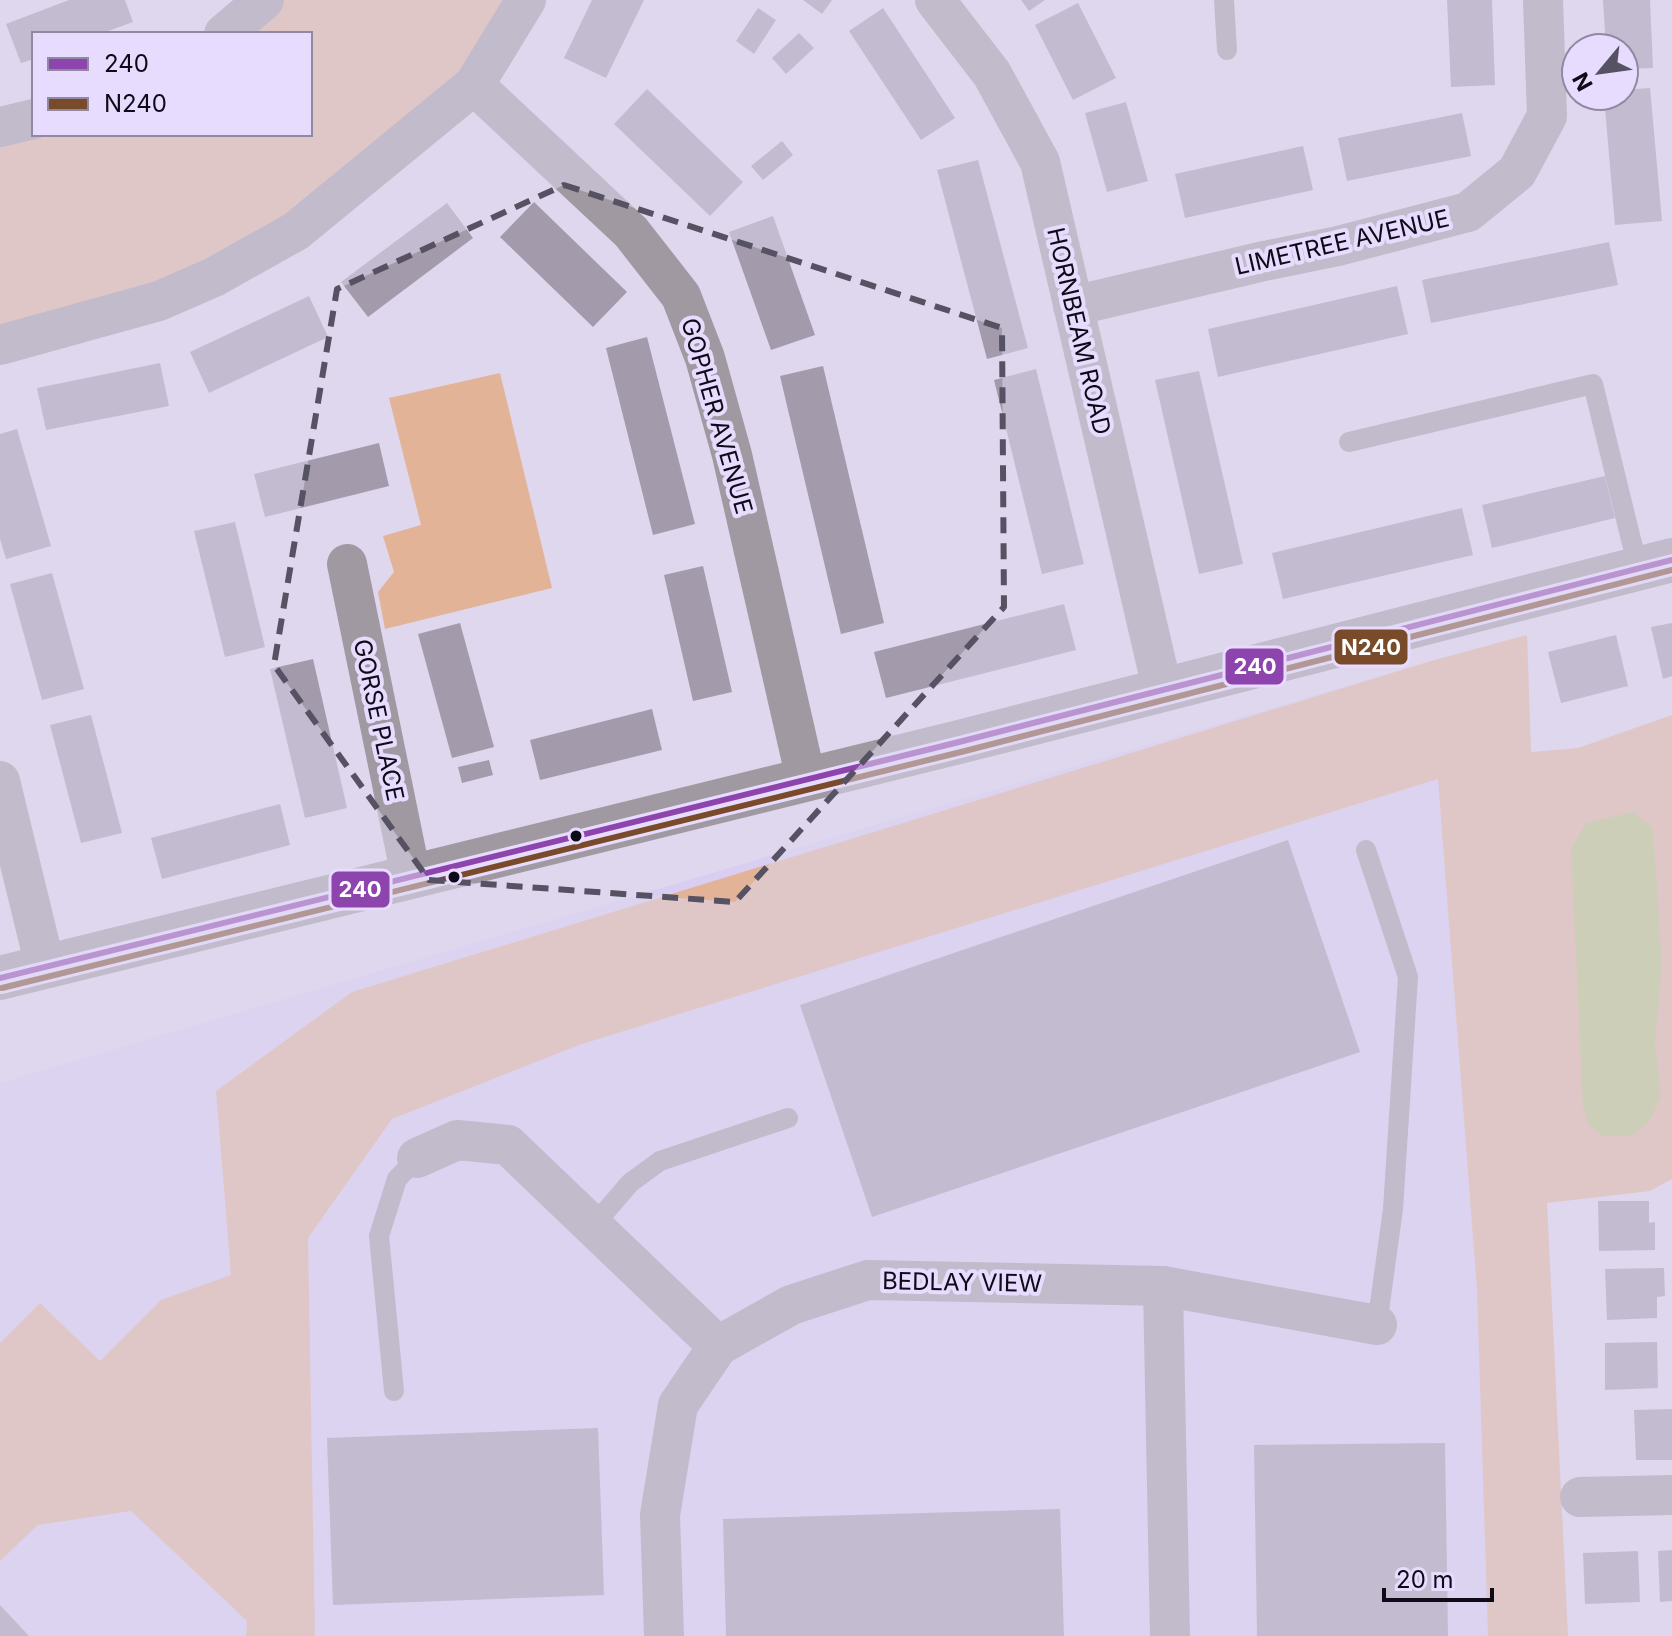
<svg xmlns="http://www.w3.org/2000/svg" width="1672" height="1636" font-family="Inter,sans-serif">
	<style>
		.built { fill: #d9cef2 }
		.green { fill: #e3b398 }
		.water { fill: #b5c376 }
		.building { fill: #a39aab }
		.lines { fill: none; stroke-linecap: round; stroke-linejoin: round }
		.service { stroke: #a099a1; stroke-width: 20 }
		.minor { stroke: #a099a1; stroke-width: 40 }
		.tertiary { stroke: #a099a1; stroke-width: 44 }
		.bus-1-casing { stroke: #e7dcfe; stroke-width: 12 }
		.bus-2-casing { stroke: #e7dcfe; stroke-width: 12 }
		.bus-1 { stroke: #8e44ad; stroke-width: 6 }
		.bus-2 { stroke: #7a4b2a; stroke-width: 6 }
		.marked { fill: none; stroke: #575263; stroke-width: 6; stroke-dasharray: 16 10; stroke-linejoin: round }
		.bus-dot { fill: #0f0a18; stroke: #e7dcfe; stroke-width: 3 }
		.labels { text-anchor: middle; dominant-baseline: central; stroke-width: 8; stroke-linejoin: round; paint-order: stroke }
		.street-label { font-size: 24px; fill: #0f0a18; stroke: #e7dcfe }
		.line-badge { stroke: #e7dcfe; stroke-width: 3 }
		.badge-label { font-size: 22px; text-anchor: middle; font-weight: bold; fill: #fff }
	</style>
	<rect width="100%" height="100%" fill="#ded7ee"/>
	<path class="built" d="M 1527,635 L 1547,1203 L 1568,1636 L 0,1636 L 0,1083 L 1431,661 Z"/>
	<g class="green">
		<path d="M 264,0 L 526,0 L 474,85 L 296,231 L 0,345 L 0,127 L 34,134 L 310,134 L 310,34 L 224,34 Z"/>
		<path d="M 500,373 L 552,588 L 385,629 L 378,592 L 394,572 L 383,536 L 421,525 L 389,398 Z"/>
		<path d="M 1527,635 L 1531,752 L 1578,748 L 1672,715 L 1672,1179 L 1650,1191 L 1547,1203 L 1568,1636 L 1488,1636 L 1477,1290 L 1438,779 L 579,1045 L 392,1119 L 308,1238 L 315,1636 L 246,1636 L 247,1621 L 131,1511 L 38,1525 L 0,1561 L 0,1343 L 40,1303 L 100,1361 L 161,1300 L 231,1275 L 216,1091 L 352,992 L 1431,661 Z"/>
	</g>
	<path class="water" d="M 1633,812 L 1653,828 L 1662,964 L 1655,1045 L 1661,1096 L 1649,1122 L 1631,1136 L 1603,1136 L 1589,1125 L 1583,1107 L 1571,849 L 1586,823 Z"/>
	<g class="building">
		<path d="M 69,0 L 125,0 L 133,22 L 100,34 L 34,34 L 34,59 L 21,63 L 6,24 Z"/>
		<path d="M 592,0 L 644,0 L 606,78 L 564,58 Z"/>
		<path d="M 803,0 L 832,0 L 822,14 Z"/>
		<path d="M 1021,0 L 1045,0 L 1029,11 Z"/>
		<path d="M 1447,0 L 1492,0 L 1495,85 L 1451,87 Z"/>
		<path d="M 1603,0 L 1650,0 L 1653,68 L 1624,69 L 1624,48 L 1606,48 Z"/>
		<path d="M 1078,3 L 1116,78 L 1073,100 L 1035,25 Z"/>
		<path d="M 758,8 L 776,20 L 754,54 L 736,41 Z"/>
		<path d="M 883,8 L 955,118 L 921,140 L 849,31 Z"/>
		<path d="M 799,33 L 814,48 L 786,74 L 772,58 Z"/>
		<path d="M 1650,88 L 1662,221 L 1615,225 L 1604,96 L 1624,96 L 1624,90 Z"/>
		<path d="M 647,89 L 743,182 L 710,216 L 614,124 Z"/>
		<path d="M 1126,102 L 1148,181 L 1107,192 L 1085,113 Z"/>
		<path d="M 1462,113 L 1471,156 L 1347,181 L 1338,138 Z"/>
		<path d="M 782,141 L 793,155 L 763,180 L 751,166 Z"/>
		<path d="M 1303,146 L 1313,190 L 1185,218 L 1175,174 Z"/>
		<path d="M 978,160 L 1028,348 L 987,359 L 937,170 Z"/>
		<path d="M 534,202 L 627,292 L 593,327 L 500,237 Z"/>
		<path d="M 447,203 L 473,238 L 368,317 L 341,282 Z"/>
		<path d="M 773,216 L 815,335 L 771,350 L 729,232 Z"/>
		<path d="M 1609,242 L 1618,285 L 1431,323 L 1422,280 Z"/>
		<path d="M 1397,286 L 1408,334 L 1218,377 L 1208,329 Z"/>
		<path d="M 309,296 L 328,337 L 209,393 L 190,352 Z"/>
		<path d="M 647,337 L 695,524 L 653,535 L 606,348 Z"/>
		<path d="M 160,363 L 169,406 L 46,430 L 37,388 Z"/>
		<path d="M 823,366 L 884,623 L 841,634 L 780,376 Z"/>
		<path d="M 1036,369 L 1084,564 L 1042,574 L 994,380 Z"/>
		<path d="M 1199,371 L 1243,564 L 1199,574 L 1155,380 Z"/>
		<path d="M 17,429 L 51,546 L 6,559 L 0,539 L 0,434 Z"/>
		<path d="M 379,443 L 389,486 L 265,517 L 254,474 Z"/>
		<path d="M 1605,476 L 1615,518 L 1492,548 L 1482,505 Z"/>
		<path d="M 1462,508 L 1473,555 L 1283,599 L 1272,553 Z"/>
		<path d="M 235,522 L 265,647 L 225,657 L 194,531 Z"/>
		<path d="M 703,566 L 732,692 L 693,701 L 664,575 Z"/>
		<path d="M 52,573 L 84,689 L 42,700 L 10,584 Z"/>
		<path d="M 1064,604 L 1076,650 L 886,698 L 874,652 Z"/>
		<path d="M 460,623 L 494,747 L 452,758 L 418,634 Z"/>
		<path d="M 1672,623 L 1672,676 L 1663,679 L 1651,627 Z"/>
		<path d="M 1616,635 L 1628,686 L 1561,703 L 1548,652 Z"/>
		<path d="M 313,659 L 347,808 L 305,818 L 270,669 Z"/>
		<path d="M 652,709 L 662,750 L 540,780 L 530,740 Z"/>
		<path d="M 91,715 L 122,833 L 81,843 L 50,725 Z"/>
		<path d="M 489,760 L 493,775 L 462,783 L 458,767 Z"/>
		<path d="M 280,804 L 290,845 L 162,879 L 151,838 Z"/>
		<path d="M 1288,840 L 1360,1052 L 872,1217 L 800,1005 Z"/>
		<path d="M 1598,1201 L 1649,1201 L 1649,1223 L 1655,1222 L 1655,1250 L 1599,1251 Z"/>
		<path d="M 1664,1268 L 1665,1296 L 1657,1297 L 1657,1318 L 1607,1320 L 1605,1269 Z"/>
		<path d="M 1657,1342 L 1658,1388 L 1605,1390 L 1605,1343 Z"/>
		<path d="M 1672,1409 L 1672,1460 L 1636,1460 L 1634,1410 Z"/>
		<path d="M 598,1428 L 604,1595 L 333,1605 L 327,1438 Z"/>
		<path d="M 1445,1443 L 1448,1636 L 1257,1636 L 1254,1445 Z"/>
		<path d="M 1060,1509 L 1064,1636 L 726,1636 L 723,1519 Z"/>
		<path d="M 1672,1550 L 1672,1601 L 1660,1602 L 1658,1551 Z"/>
		<path d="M 1638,1551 L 1640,1602 L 1585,1604 L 1583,1553 Z"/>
		<path d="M 0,1605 L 29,1636 L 0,1636 Z"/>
	</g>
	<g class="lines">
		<g class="service">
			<path d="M 1224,0 L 1227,50"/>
			<path d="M 1349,442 L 1593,384 L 1638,568"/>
			<path d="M 1366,850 L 1408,977 L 1393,1209 L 1377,1325"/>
			<path d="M 593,1226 L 630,1183 L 660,1161 L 788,1118"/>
			<path d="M 394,1391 L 379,1236 L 397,1179 L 417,1158"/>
		</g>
		<g class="minor">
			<path d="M 935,0 L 992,74 L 1040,162 L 1162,688"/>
			<path d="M 224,34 L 264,0"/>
			<path d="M 474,85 L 631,232 L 681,296 L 705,358 L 732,455 L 806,779"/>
			<path d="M 0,127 L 34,119"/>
			<path d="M 1073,306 L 1264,261 L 1338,246 L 1468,212 L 1517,172 L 1547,116 L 1543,0"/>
			<path d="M 0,345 L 159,301 L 214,277 L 296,231 L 474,85 L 526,0"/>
			<path d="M 347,564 L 411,876"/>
			<path d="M 0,781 L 45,966"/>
			<path d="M 417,1158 L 457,1140 L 508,1145 L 718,1346"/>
			<path d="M 1163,1286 L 1170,1636"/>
			<path d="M 1580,1497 L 1672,1495"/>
			<path d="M 664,1636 L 660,1515 L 678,1405 L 718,1346 L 791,1305 L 868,1280 L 1163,1286 L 1377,1325"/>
		</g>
		<path class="tertiary" d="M 0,978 L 959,742 L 1672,560"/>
		<g class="bus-1-casing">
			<path id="bus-1" d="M 0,978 L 959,742 L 1672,560"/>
		</g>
		<g class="bus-2-casing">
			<path id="bus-2" d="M 2,988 L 961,752 L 1672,570"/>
		</g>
		<use href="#bus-1" class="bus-1"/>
		<use href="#bus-2" class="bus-2"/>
	</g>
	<path d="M0 0H1672V1636H0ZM 564,185 L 1002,328 L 1004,607 L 735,902 L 429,880 L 274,665 L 337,289 Z" fill="#ded7ee" fill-opacity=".55" fill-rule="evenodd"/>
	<path class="marked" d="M 564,185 L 1002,328 L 1004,607 L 735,902 L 429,880 L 274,665 L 337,289 Z"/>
	<g class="bus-dot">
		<circle cx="576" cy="836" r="7"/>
		<circle cx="454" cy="877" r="7"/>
	</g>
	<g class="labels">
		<g class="street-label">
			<text transform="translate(1342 242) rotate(-13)">LIMETREE AVENUE</text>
			<text transform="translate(1079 331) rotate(77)">HORNBEAM ROAD</text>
			<text transform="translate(717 416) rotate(74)">GOPHER AVENUE</text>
			<text transform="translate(379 720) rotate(78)">GORSE PLACE</text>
			<text transform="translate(962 1282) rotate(1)">BEDLAY VIEW</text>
		</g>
	</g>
	<g class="line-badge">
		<rect x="1333" y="628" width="76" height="38" rx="8" fill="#7a4b2a"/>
		<rect x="1224" y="647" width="61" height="39" rx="8" fill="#8e44ad"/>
		<rect x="330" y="870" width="61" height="39" rx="8" fill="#8e44ad"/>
	</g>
	<g class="badge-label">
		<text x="1371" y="655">N240</text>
		<text x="1255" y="674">240</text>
		<text x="360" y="897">240</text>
	</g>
	<rect x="32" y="32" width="280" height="104" fill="#e7dcfe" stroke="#9188a2" stroke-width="2"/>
	<rect x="48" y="58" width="40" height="12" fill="#8e44ad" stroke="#9188a2" stroke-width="2"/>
	<text x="104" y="72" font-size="24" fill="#0f0a18">240</text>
	<rect x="48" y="98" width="40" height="12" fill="#7a4b2a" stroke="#9188a2" stroke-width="2"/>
	<text x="104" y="112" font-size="24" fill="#0f0a18">N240</text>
	<g transform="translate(1600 72) rotate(241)"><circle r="38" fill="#e7dcfe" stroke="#9188a2" stroke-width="2"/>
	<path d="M0-6L14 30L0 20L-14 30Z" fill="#575263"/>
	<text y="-12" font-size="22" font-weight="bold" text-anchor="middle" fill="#0f0a18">N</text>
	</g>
	<path d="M1384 1588v12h108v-12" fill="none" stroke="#0f0a18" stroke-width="4"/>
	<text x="1396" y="1588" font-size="24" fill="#0f0a18" stroke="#e7dcfe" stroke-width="6" paint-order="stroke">20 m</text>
</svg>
